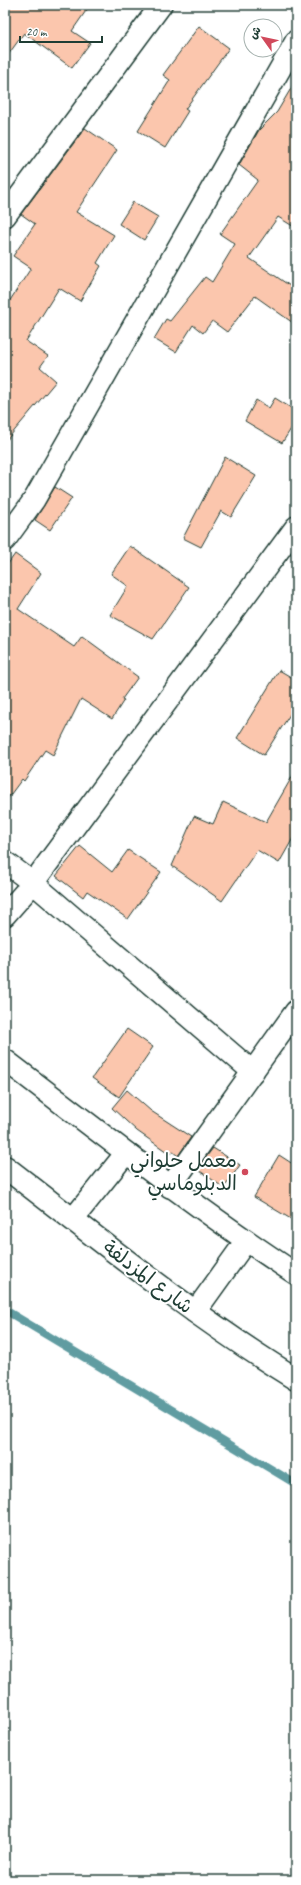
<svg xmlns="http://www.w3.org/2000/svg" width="301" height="1885" font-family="Caveat,'Playpen Sans Arabic',sans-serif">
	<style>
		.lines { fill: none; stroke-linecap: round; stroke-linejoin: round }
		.stream { stroke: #609ca1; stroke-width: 8 }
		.building { fill: #fbc6ad; stroke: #1f3d34 }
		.street-casing { stroke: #1f3d34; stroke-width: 24 }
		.secondary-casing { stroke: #1f3d34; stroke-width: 25 }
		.street { stroke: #fff; stroke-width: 21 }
		.secondary { stroke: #fff; stroke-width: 22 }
		.poi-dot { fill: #d1495b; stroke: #fff; stroke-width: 1.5 }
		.labels { text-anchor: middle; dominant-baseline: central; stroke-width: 4; stroke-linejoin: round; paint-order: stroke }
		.poi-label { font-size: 20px; fill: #1f3d34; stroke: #fff; text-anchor: end }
		.street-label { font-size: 20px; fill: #1f3d34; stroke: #fff }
	</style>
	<rect width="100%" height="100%" fill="#fff"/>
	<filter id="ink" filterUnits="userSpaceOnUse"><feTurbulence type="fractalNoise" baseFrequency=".025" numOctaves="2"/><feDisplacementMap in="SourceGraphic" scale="8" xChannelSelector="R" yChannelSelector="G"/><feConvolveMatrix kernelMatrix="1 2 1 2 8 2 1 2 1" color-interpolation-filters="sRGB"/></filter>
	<g filter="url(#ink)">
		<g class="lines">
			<path class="stream" d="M 5,1310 L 296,1484"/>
		</g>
		<g class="building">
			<path d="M 5,5 L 90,5 L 72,31 L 90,43 L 72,68 L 24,33 L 5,59 Z"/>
			<path d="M 199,26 L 229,48 L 185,109 L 188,111 L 165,148 L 138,131 L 170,80 L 163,75 Z"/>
			<path d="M 296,80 L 296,228 L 278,217 L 249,258 L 296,290 L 296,325 L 255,296 L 227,332 L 212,321 L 203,333 L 193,325 L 176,352 L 154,339 L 166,319 L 170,321 L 205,277 L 212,282 L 235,244 L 220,234 L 258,180 L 239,165 L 259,130 L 277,112 Z"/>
			<path d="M 85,128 L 117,150 L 76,212 L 114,235 L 97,263 L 101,266 L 80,301 L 59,288 L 26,341 L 48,356 L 40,367 L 56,381 L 5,442 L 5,308 L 31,268 L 13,256 L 35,224 L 21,214 Z"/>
			<path d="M 133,202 L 158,217 L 144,240 L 119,224 Z"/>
			<path d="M 275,398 L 296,411 L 296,421 L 282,443 L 245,421 L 256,400 L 269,408 Z"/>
			<path d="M 225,457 L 256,476 L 231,517 L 221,511 L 201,547 L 183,538 Z"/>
			<path d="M 55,487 L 72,498 L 50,530 L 35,520 Z"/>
			<path d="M 130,546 L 189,587 L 153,639 L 110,615 L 128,586 L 111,574 Z"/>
			<path d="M 15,554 L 41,573 L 18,609 L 74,647 L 82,636 L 138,677 L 122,699 L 124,700 L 112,719 L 81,699 L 53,755 L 45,750 L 24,781 L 22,779 L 5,802 L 5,568 Z"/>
			<path d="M 279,670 L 296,680 L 296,705 L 264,755 L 237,738 Z"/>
			<path d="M 296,770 L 296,833 L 279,863 L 257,850 L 222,901 L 172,866 L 194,816 L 213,824 L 223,802 L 266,822 Z"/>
			<path d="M 80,846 L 112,872 L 128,850 L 161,872 L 128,919 L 87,891 L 83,897 L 56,876 Z"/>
			<path d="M 127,1029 L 153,1047 L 119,1097 L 92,1078 Z"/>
			<path d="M 127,1090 L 151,1111 L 191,1137 L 178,1156 L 172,1151 L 170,1154 L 137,1131 L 112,1108 Z"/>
			<path d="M 213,1148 L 240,1165 L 224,1188 L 197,1169 Z"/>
			<path d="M 279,1155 L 296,1166 L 296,1222 L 254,1197 Z"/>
		</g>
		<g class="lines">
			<g class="street-casing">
				<g id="street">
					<path d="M 5,216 L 161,5"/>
					<path d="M 5,540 L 34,500 L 296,41"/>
					<path d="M 5,862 L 33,883 L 253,1072"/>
					<path d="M 5,915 L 33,883 L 296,527"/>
					<path d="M 5,1060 C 101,1133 195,1208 296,1274"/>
					<path d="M 170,1187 L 296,1011"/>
					<path d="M 73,1219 L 126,1153"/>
					<path d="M 195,1312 L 246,1241"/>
				</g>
			</g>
			<g class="secondary-casing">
				<path id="secondary" d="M 5,1167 C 100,1240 193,1316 296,1379"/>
			</g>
			<use href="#street" class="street"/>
			<use href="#secondary" class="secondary"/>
		</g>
	</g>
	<circle class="poi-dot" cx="245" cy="1172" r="4"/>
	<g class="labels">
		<g class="poi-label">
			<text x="237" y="1160">معمل حلواني<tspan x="237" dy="23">الدبلوماسي</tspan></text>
		</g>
		<g class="street-label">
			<text transform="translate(148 1277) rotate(37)">شارع المزدلفة</text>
		</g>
	</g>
	<rect width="301" height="1885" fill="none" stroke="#fff" stroke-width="20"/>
	<rect x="10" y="10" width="281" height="1865" fill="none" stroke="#1f3d34" stroke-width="1.5" filter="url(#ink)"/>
	<g transform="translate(263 38) rotate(303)"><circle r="19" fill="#ffffff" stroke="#a5b1ae"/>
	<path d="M0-3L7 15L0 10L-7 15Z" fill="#d1495b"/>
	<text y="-6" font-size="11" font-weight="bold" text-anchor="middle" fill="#1f3d34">ش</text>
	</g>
	<path d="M20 36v6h82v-6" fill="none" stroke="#1f3d34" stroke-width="2"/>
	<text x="26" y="36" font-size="12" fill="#1f3d34" stroke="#ffffff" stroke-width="3" paint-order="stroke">20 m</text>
</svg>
